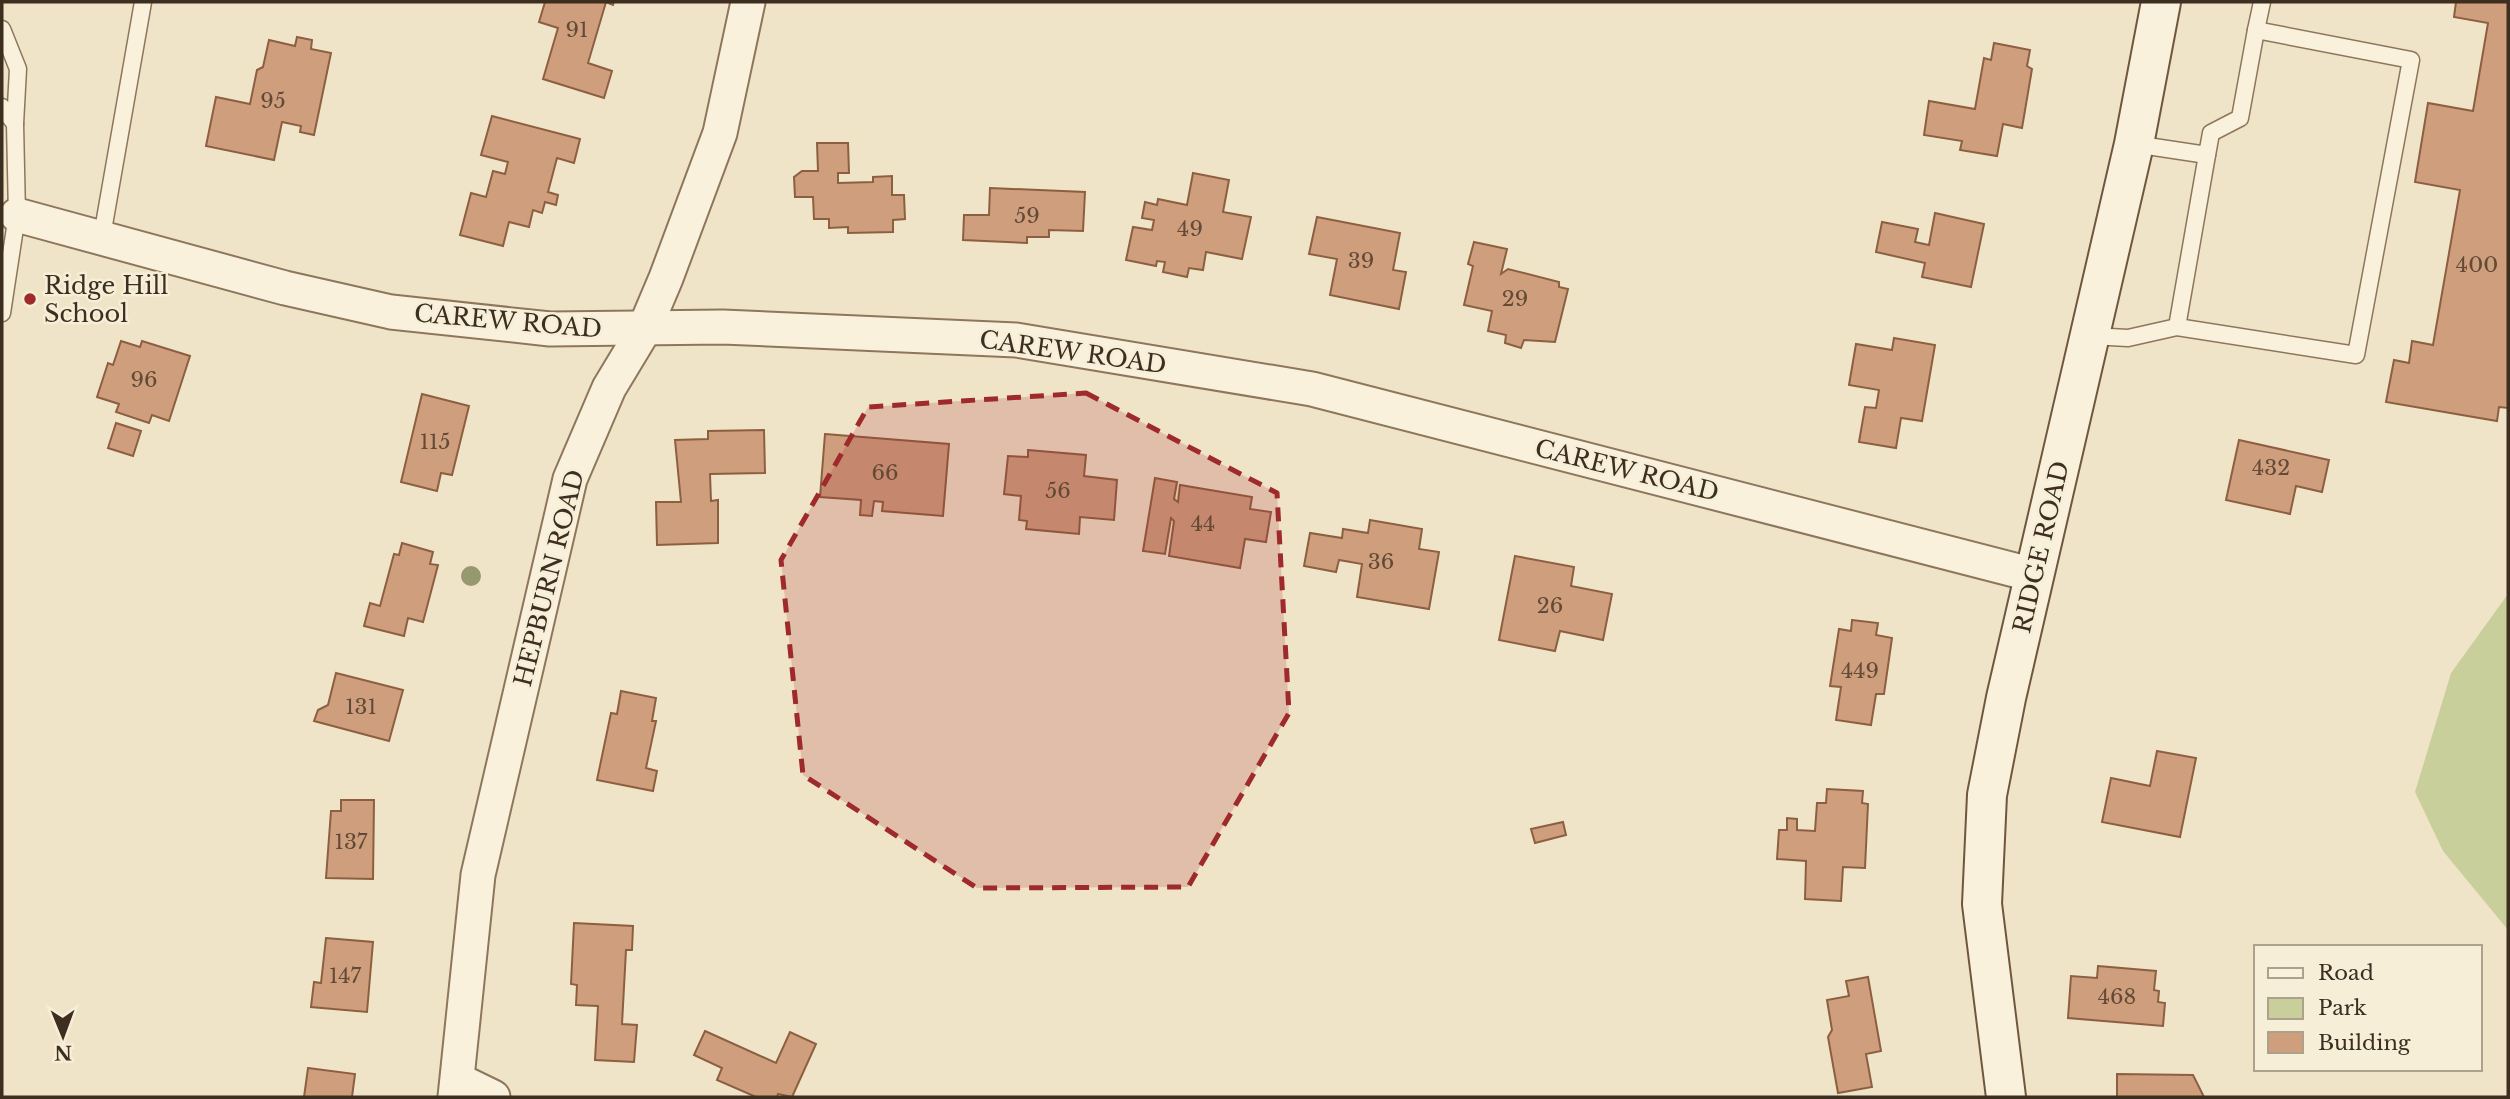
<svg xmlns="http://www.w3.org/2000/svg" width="2510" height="1099" font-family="'Libre Baskerville',serif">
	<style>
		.green { fill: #c9cf9b }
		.building { fill: #cf9f7d; stroke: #8d5f41; stroke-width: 2 }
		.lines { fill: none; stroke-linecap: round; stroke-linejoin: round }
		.service-casing { stroke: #8d765c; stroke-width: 19 }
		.minor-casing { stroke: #8d765c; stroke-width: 37 }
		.secondary-casing { stroke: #6f573f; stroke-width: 42 }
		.service { stroke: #faf1dc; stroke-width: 16 }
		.minor { stroke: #faf1dc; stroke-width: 33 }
		.secondary { stroke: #faf1dc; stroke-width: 38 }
		.tree { fill: #96986f }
		.marked { fill: #9e2a2b; fill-opacity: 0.2; stroke: #9e2a2b; stroke-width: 5; stroke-dasharray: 14 9; stroke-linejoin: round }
		.poi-dot { fill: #9e2a2b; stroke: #f7eed8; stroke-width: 2.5 }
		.labels { text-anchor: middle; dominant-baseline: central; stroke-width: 5; stroke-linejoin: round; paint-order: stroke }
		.number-label { font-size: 21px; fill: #624a37 }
		.poi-label { font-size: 24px; fill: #3d2e20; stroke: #f7eed8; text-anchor: start }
		.street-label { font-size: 24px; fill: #3d2e20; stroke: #f7eed8 }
	</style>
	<rect width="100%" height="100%" fill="#f0e4c8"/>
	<path class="green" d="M 2508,594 L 2508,930 L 2443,851 L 2415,792 L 2451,673 Z"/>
	<g class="building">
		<path d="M 545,2 L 614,2 L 613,5 L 606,2 L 588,63 L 612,71 L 604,98 L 543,79 L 558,28 L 539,22 Z"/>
		<path d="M 2456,2 L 2508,2 L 2508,408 L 2499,407 L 2497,421 L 2386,402 L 2394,360 L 2409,363 L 2412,341 L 2433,345 L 2460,190 L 2415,182 L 2428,103 L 2473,111 L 2488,23 L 2454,17 Z"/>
		<path d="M 297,37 L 312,40 L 311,49 L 331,53 L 314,135 L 300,132 L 301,126 L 282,122 L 274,160 L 206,146 L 216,97 L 250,104 L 257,70 L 263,67 L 269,40 L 295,46 Z"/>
		<path d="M 1994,43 L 2030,50 L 2027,66 L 2032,69 L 2022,128 L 2003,124 L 1997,156 L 1960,150 L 1962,141 L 1924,135 L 1929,101 L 1975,109 L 1984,58 L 1991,60 Z"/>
		<path d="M 492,116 L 580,139 L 574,163 L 557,158 L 548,192 L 558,195 L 556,205 L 545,202 L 542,213 L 533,210 L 529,227 L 509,222 L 503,246 L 460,235 L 471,193 L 486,197 L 493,171 L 505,174 L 508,162 L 481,155 Z"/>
		<path d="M 817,143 L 848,143 L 849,173 L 838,173 L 838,183 L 873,182 L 873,177 L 892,176 L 892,195 L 904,195 L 905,219 L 893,220 L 893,232 L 848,233 L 848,227 L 829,228 L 829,219 L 814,219 L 813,197 L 795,197 L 794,177 L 802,171 L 818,171 Z"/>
		<path d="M 1193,173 L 1229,180 L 1223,212 L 1251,217 L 1242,259 L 1206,252 L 1203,270 L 1189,268 L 1187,277 L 1163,272 L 1165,262 L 1157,261 L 1156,266 L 1126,260 L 1133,227 L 1152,230 L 1154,220 L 1142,218 L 1145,202 L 1157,205 L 1158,199 L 1187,205 Z"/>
		<path d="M 990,188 L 1085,192 L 1083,231 L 1049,230 L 1049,237 L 1027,237 L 1027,243 L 963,240 L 964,215 L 989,215 Z"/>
		<path d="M 1935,213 L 1984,224 L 1971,287 L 1922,277 L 1925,263 L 1876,252 L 1882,222 L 1918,229 L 1915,242 L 1929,245 Z"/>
		<path d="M 1317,217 L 1400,233 L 1393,270 L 1406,272 L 1399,309 L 1330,295 L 1337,259 L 1309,254 Z"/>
		<path d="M 1474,242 L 1507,249 L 1501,274 L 1508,269 L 1559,282 L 1559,287 L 1568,289 L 1555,342 L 1524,340 L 1521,348 L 1505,343 L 1506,335 L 1488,331 L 1492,311 L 1464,305 L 1473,266 L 1468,264 Z"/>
		<path d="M 1894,338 L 1935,345 L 1922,421 L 1901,418 L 1896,448 L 1859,442 L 1865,407 L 1876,408 L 1879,390 L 1849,385 L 1856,344 L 1892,350 Z"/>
		<path d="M 121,341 L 140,347 L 142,341 L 190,356 L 169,421 L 152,415 L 149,423 L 116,412 L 119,404 L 97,397 L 108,363 L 113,365 Z"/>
		<path d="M 422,394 L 469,406 L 452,475 L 441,473 L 437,491 L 401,482 Z"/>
		<path d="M 116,423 L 141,431 L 133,456 L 108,448 Z"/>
		<path d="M 764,430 L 765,473 L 710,474 L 711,501 L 718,500 L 718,543 L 657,545 L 656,502 L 681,502 L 675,440 L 708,439 L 708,431 Z"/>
		<path d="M 825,434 L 949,444 L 943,516 L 882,511 L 883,502 L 874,501 L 872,516 L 860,515 L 861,500 L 820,497 Z"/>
		<path d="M 2239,440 L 2329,460 L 2322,492 L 2296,486 L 2290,514 L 2226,500 Z"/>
		<path d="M 1028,450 L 1086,455 L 1084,476 L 1117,480 L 1114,520 L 1080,517 L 1079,534 L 1026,529 L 1027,521 L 1019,520 L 1021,496 L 1004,494 L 1008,456 L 1028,457 Z"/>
		<path d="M 1155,478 L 1177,482 L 1174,499 L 1178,502 L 1180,485 L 1252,497 L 1250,509 L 1271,512 L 1266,542 L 1245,539 L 1240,568 L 1169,556 L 1174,521 L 1171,518 L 1165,554 L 1143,551 Z"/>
		<path d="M 1370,520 L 1422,529 L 1419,549 L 1439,552 L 1429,609 L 1357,597 L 1362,564 L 1339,560 L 1336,572 L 1304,566 L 1310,533 L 1342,538 L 1343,529 L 1368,533 Z"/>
		<path d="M 402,543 L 433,552 L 430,564 L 438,565 L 423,622 L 408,618 L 404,636 L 364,626 L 370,603 L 380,606 L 394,554 L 399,555 Z"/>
		<path d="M 1515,556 L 1574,567 L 1571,586 L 1612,594 L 1603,640 L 1560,631 L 1555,651 L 1499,640 Z"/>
		<path d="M 1852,620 L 1878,623 L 1876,635 L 1892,638 L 1884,694 L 1876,694 L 1871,725 L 1836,720 L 1841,687 L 1830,686 L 1839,629 L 1851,631 Z"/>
		<path d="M 336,673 L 403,690 L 389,741 L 314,721 L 318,710 L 328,705 Z"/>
		<path d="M 621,691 L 656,698 L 652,721 L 656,721 L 646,768 L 657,771 L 653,791 L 597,780 L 611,713 L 617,714 Z"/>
		<path d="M 2157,751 L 2196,758 L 2180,837 L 2102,822 L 2111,778 L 2150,786 Z"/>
		<path d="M 1827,789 L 1863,791 L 1862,803 L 1868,804 L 1865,868 L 1843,867 L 1841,901 L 1805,899 L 1806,861 L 1777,859 L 1779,830 L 1787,830 L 1787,818 L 1797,819 L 1797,830 L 1815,831 L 1817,803 L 1826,803 Z"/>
		<path d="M 341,800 L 374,800 L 373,879 L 326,878 L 331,811 L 341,811 Z"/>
		<path d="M 1563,822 L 1566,835 L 1535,843 L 1531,829 Z"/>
		<path d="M 574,923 L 633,926 L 632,950 L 626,950 L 622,1024 L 637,1025 L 634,1062 L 595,1060 L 598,1006 L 576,1005 L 577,985 L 571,984 Z"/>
		<path d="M 326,938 L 373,942 L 367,1012 L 311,1007 L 314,982 L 321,983 Z"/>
		<path d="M 2098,966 L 2156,971 L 2154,990 L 2159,991 L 2158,1002 L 2165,1003 L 2163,1026 L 2068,1018 L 2071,976 L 2097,978 Z"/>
		<path d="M 1868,977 L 1881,1051 L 1866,1054 L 1872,1087 L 1838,1093 L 1828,1037 L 1832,1030 L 1827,1000 L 1849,996 L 1846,981 Z"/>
		<path d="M 705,1031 L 776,1063 L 790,1032 L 816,1044 L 792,1097 L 778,1094 L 777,1097 L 756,1097 L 717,1080 L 722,1068 L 694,1055 Z"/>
		<path d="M 308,1068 L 355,1074 L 352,1097 L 304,1097 Z"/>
		<path d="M 2117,1074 L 2193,1075 L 2204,1097 L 2117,1097 Z"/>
	</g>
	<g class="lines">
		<g class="service-casing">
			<g id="service">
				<path d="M 2,29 L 18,69 L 15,124"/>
				<path d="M 2256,30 L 2262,2"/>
				<path d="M 2,107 L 15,124 L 17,215 L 2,313"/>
				<path d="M 102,236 L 143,2"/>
				<path d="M 2177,327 L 2207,155"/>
				<path d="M 2091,336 L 2128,338 L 2177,327 L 2356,355 L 2411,60 L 2256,30 L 2240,118 L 2211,133 L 2207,155 L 2134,144"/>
			</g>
		</g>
		<g class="minor-casing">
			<g id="minor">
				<path d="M 17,215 L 285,288 L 391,312 L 550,329 L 723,327 L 1016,340 L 1312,389 L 2034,575"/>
				<path d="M 458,1080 L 493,1097"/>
				<path d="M 455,1097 L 478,875 L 570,479 L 609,388 L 644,330 L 666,278 L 720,133 L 748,2"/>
			</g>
		</g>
		<g class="secondary-casing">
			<path id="secondary" d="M 2006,1097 L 1982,904 L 1987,795 L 2006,698 L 2134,144 L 2161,2"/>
		</g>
		<use href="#service" class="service"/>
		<use href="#minor" class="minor"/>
		<use href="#secondary" class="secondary"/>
	</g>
	<circle class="tree" cx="471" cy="576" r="10"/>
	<path class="marked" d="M 1086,393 L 1277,493 L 1289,713 L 1188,887 L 977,888 L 803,775 L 781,560 L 868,407 Z"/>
	<circle class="poi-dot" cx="30" cy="299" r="7"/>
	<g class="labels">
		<g class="number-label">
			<text x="577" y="30">91</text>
			<text x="273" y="101">95</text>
			<text x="1027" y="216">59</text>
			<text x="1190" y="229">49</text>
			<text x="1361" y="261">39</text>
			<text x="2477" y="265">400</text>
			<text x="1515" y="299">29</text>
			<text x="144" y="380">96</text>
			<text x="435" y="442">115</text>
			<text x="2271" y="468">432</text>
			<text x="885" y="473">66</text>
			<text x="1058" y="491">56</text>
			<text x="1203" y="524">44</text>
			<text x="1381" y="562">36</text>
			<text x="1550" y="606">26</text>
			<text x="1860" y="671">449</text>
			<text x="361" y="707">131</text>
			<text x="351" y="842">137</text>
			<text x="345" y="976">147</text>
			<text x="2117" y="997">468</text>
		</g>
		<g class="poi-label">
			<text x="44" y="285">Ridge Hill<tspan x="44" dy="28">School</tspan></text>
		</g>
		<g class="street-label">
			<text transform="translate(508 321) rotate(5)">CAREW ROAD</text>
			<text transform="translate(1073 352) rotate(8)">CAREW ROAD</text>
			<text transform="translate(1627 470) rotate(14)">CAREW ROAD</text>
			<text transform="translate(2041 547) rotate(-77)">RIDGE ROAD</text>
			<text transform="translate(549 578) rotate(-76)">HEPBURN ROAD</text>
		</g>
	</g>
	<rect width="2510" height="1099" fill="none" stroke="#3d2e20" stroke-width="7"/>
	<rect x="2254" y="945" width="228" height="126" fill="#f7eed8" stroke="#ada18e" stroke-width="2"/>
	<rect x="2268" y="968" width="35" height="10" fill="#faf1dc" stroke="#ada18e" stroke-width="2"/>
	<text x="2318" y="980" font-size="21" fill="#3d2e20">Road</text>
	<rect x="2268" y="998" width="35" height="21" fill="#c9cf9b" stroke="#ada18e" stroke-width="2"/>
	<text x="2318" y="1015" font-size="21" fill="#3d2e20">Park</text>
	<rect x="2268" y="1032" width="35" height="21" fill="#cf9f7d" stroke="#ada18e" stroke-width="2"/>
	<text x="2318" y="1050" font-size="21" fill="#3d2e20">Building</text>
	<g transform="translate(63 1036) rotate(179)" stroke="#f7eed8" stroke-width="5" paint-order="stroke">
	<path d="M0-5L12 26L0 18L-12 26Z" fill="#3d2e20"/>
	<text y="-10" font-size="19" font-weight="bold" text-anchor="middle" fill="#3d2e20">N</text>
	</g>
</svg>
